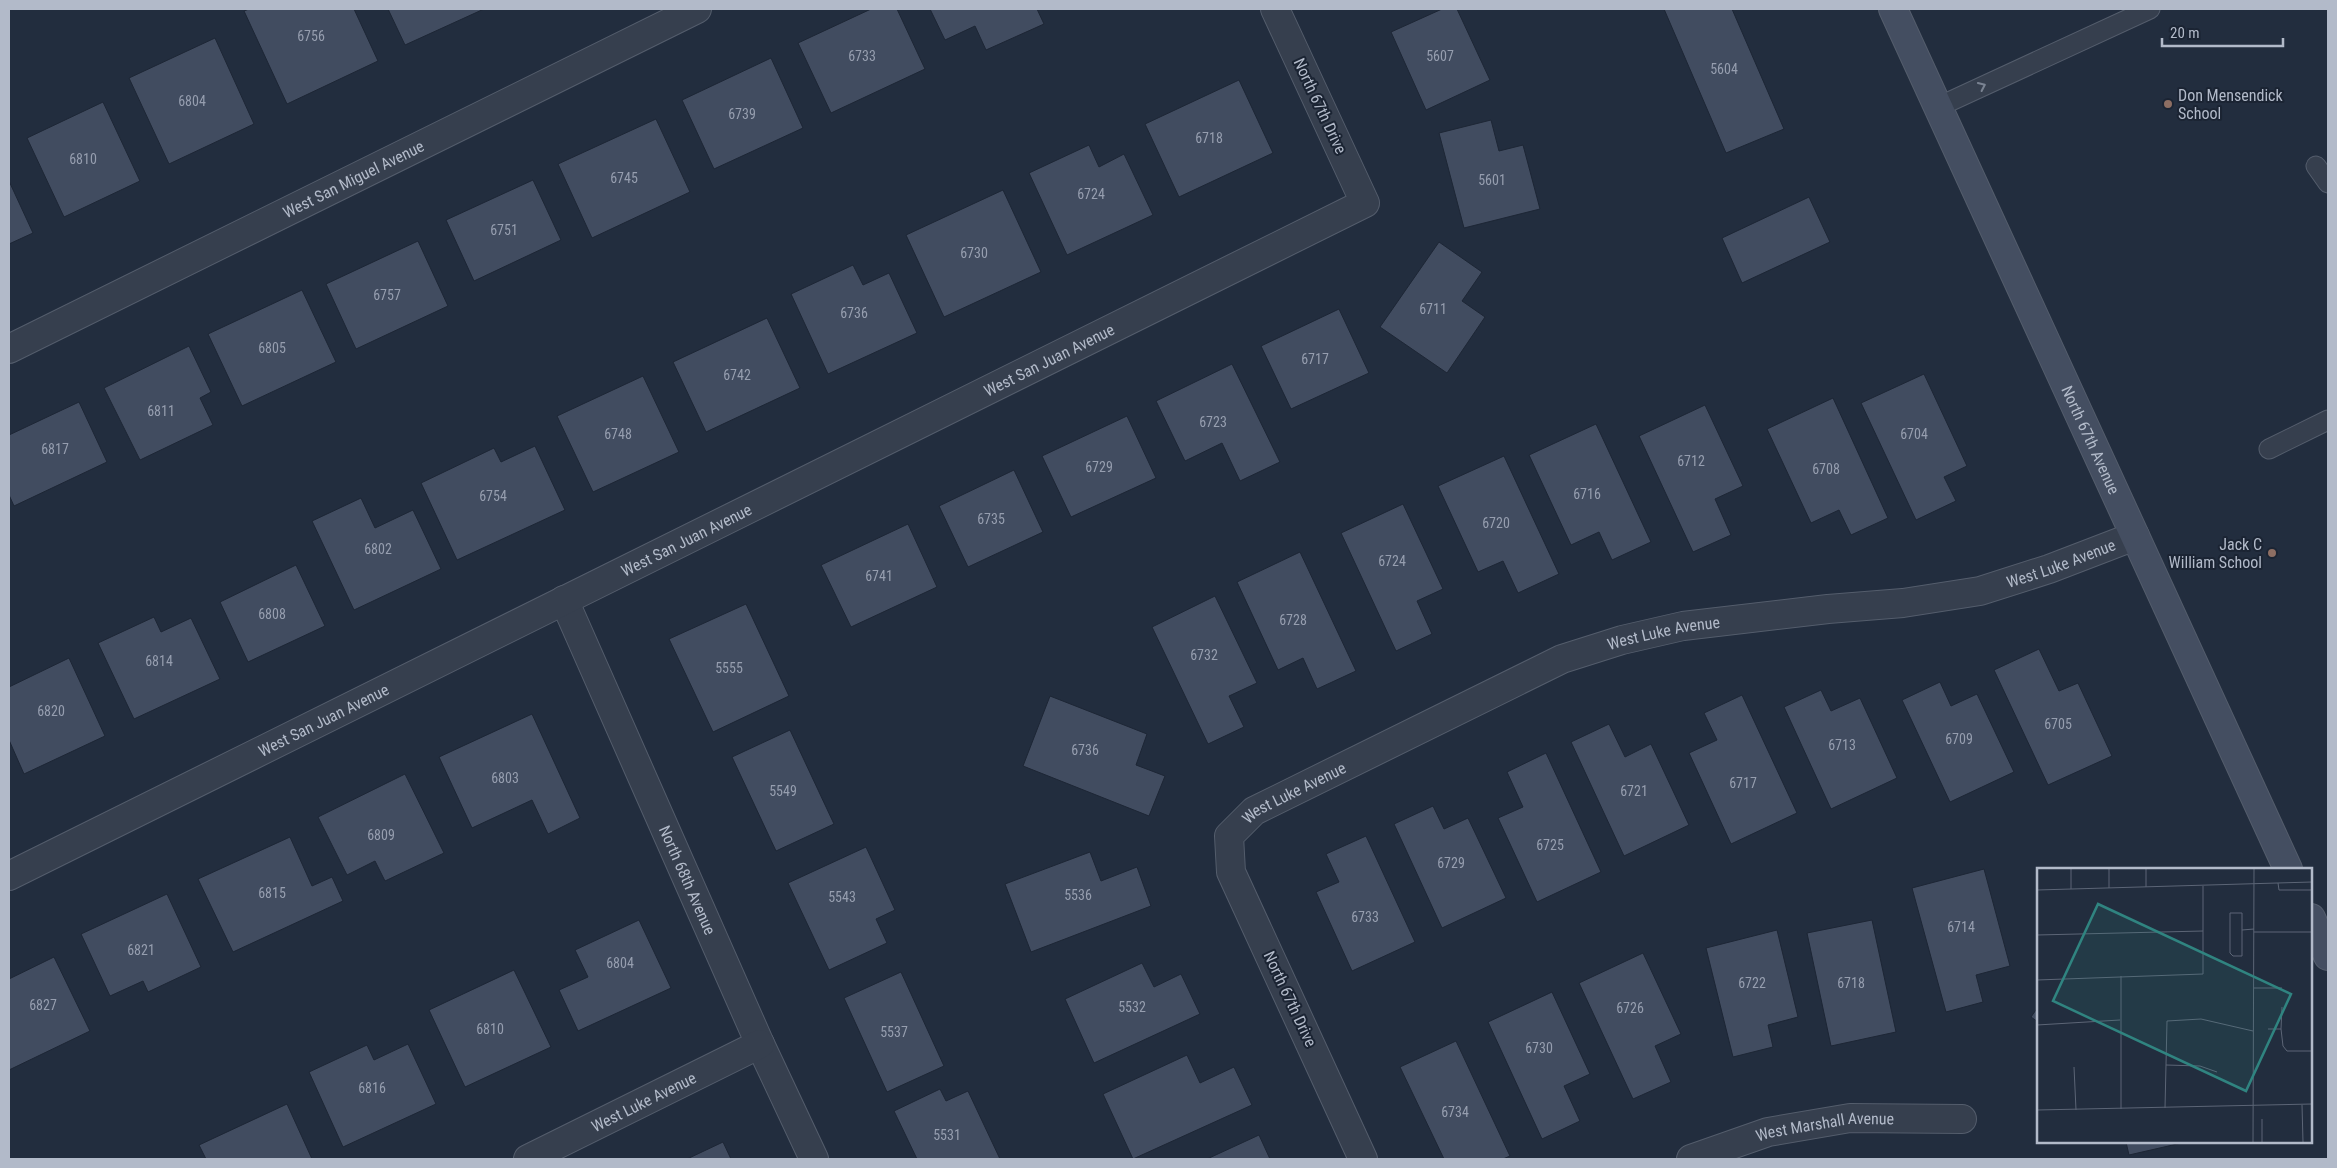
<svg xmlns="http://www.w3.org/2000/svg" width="2337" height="1168" font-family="'Roboto Condensed',sans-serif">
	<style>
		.building { fill: #414c60; stroke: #1d2635 }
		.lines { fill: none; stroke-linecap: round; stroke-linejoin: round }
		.service-casing { stroke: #545d6c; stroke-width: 21 }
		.minor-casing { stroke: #545d6c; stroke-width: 30 }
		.secondary-casing { stroke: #545d6c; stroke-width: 30 }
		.service { stroke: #363f4e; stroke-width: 19 }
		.minor { stroke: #363f4e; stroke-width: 28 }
		.secondary { stroke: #444e61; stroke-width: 28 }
		.oneway { stroke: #7a8392 }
		.education-dot { fill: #8d6e63; stroke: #1b2433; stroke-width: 2 }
		.labels { text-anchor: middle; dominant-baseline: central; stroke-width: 4; stroke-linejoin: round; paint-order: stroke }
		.number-label { font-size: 14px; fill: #969eaf }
		.poi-label { font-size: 16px; fill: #b2bac9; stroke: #1b2433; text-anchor: start }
		.street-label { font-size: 16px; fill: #b2bac9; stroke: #1b2433 }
		.inset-road { fill: none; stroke: #5c6576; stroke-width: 1 }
		.view { fill: #308480; fill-opacity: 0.15; stroke: #308480; stroke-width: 2.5 }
		.inset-edge { fill: none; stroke: #b2bac9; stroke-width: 2.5 }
	</style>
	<rect width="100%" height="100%" fill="#222d3e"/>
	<g class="building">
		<path d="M 249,9 L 354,9 L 378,61 L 287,104 L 244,11 Z"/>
		<path d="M 388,9 L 484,9 L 405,45 Z"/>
		<path d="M 871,9 L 897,9 L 925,69 L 831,113 L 798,43 Z"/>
		<path d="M 930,9 L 1037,9 L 1044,24 L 986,50 L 975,26 L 945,40 Z"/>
		<path d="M 1442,9 L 1457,9 L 1490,80 L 1426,110 L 1391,32 Z"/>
		<path d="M 1664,9 L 1732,9 L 1784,129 L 1726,153 Z"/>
		<path d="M 215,38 L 254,124 L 169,164 L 129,78 Z"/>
		<path d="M 771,58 L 803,128 L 714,169 L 682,100 Z"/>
		<path d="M 1239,80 L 1273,153 L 1179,197 L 1145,124 Z"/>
		<path d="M 103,102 L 140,181 L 64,217 L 27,138 Z"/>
		<path d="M 656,119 L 690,192 L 592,238 L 558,164 Z"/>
		<path d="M 1491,120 L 1499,151 L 1523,145 L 1540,209 L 1464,228 L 1439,133 Z"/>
		<path d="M 1089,145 L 1099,167 L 1124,154 L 1153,215 L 1067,255 L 1029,173 Z"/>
		<path d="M 533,180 L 561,240 L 474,281 L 446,220 Z"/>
		<path d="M 9,181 L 33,233 L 9,244 Z"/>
		<path d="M 1003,190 L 1041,272 L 944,317 L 906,235 Z"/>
		<path d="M 1809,197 L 1830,242 L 1742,283 L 1722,238 Z"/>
		<path d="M 418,241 L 448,306 L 356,349 L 326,284 Z"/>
		<path d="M 1439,242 L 1482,272 L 1462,301 L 1485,317 L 1447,373 L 1380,327 Z"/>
		<path d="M 853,265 L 863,285 L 889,273 L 917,333 L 828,374 L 791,294 Z"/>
		<path d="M 302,290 L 336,362 L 242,406 L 208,334 Z"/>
		<path d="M 1339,309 L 1369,373 L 1291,409 L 1261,346 Z"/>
		<path d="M 767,318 L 800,388 L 706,432 L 673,362 Z"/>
		<path d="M 189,346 L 211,392 L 200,398 L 213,425 L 140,460 L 104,388 Z"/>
		<path d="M 1232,364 L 1280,462 L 1240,481 L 1222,443 L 1185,461 L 1156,401 Z"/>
		<path d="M 1924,374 L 1967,466 L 1944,477 L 1956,501 L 1916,520 L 1861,403 Z"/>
		<path d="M 643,376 L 679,452 L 593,492 L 557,416 Z"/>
		<path d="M 1833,398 L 1888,518 L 1851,535 L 1839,510 L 1811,523 L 1767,429 Z"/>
		<path d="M 79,402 L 107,462 L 14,506 L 9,495 L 9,435 Z"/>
		<path d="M 1705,405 L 1743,486 L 1715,499 L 1731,535 L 1693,552 L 1639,436 Z"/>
		<path d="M 1127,416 L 1156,478 L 1071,517 L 1042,456 Z"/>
		<path d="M 1596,424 L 1651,542 L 1612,560 L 1599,532 L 1571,545 L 1529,455 Z"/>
		<path d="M 535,446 L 565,510 L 457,560 L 421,483 L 494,448 L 501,462 Z"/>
		<path d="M 1504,456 L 1559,574 L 1518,593 L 1503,561 L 1478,572 L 1438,486 Z"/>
		<path d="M 1014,470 L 1043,532 L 968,567 L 939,506 Z"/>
		<path d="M 361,498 L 375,528 L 413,510 L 441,569 L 354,610 L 312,521 Z"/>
		<path d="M 1403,504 L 1443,589 L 1417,601 L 1432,634 L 1396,651 L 1341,533 Z"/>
		<path d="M 908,524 L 937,587 L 851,627 L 821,565 Z"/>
		<path d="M 1300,552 L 1356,671 L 1317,689 L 1303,658 L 1278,670 L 1237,582 Z"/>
		<path d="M 296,565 L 325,626 L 248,662 L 220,602 Z"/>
		<path d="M 1215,596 L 1257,683 L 1229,696 L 1244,727 L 1208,744 L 1152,627 Z"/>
		<path d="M 746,604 L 789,696 L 713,732 L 669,639 Z"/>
		<path d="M 154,617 L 161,632 L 191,618 L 220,679 L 134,719 L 98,643 Z"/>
		<path d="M 2039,649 L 2059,691 L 2078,683 L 2112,756 L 2048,785 L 1994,670 Z"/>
		<path d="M 69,658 L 105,736 L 24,774 L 9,740 L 9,687 Z"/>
		<path d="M 1940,682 L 1951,706 L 1977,694 L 2014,772 L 1950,802 L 1902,700 Z"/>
		<path d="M 1821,690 L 1831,711 L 1860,698 L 1897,778 L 1831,809 L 1784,707 Z"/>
		<path d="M 1742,695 L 1797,813 L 1731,844 L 1689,753 L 1717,740 L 1704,713 Z"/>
		<path d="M 1050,696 L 1147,734 L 1136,765 L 1165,776 L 1149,816 L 1023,766 Z"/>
		<path d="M 532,714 L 580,818 L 548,834 L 532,800 L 472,828 L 439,757 Z"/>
		<path d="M 1609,724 L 1625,757 L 1651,744 L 1689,825 L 1624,856 L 1571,742 Z"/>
		<path d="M 790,730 L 834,824 L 776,851 L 732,757 Z"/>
		<path d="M 1546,753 L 1601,872 L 1537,902 L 1498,818 L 1523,807 L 1507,772 Z"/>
		<path d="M 405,774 L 444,853 L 385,881 L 375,861 L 347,875 L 318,817 Z"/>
		<path d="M 1433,806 L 1444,829 L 1468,818 L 1506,898 L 1442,928 L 1394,824 Z"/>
		<path d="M 1366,836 L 1415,942 L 1352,971 L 1316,892 L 1339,882 L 1326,854 Z"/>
		<path d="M 290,837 L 312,886 L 332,877 L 343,901 L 233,952 L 198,879 Z"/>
		<path d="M 866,847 L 895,910 L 876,919 L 887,943 L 829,970 L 788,883 Z"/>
		<path d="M 1090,852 L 1101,881 L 1137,867 L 1151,906 L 1031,952 L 1005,884 Z"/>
		<path d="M 1984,869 L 2010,966 L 1976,975 L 1983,1002 L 1946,1012 L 1912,888 Z"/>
		<path d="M 167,894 L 201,967 L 148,992 L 143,981 L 110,996 L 81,934 Z"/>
		<path d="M 639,920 L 671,988 L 578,1031 L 559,990 L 588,977 L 575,950 Z"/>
		<path d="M 1872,920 L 1896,1032 L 1831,1046 L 1807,933 Z"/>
		<path d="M 1777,930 L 1798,1017 L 1768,1025 L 1773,1047 L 1733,1057 L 1706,948 Z"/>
		<path d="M 1643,953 L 1681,1034 L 1655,1046 L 1671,1082 L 1633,1099 L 1579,983 Z"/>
		<path d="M 54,957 L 90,1031 L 9,1070 L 9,979 Z"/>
		<path d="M 1142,963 L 1154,987 L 1181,974 L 1200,1014 L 1094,1063 L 1065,999 Z"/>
		<path d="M 514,970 L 551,1047 L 465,1087 L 429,1010 Z"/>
		<path d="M 901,972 L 944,1066 L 887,1092 L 844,998 Z"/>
		<path d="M 1552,992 L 1590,1074 L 1564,1086 L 1580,1121 L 1542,1139 L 1488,1022 Z"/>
		<path d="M 2038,1007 L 2038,1022 L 2031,1017 Z"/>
		<path d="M 1456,1041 L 1510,1156 L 1503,1159 L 1444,1159 L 1400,1067 Z"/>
		<path d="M 408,1044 L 436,1104 L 343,1147 L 309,1072 L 367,1045 L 374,1060 Z"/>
		<path d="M 1187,1055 L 1200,1083 L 1234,1067 L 1252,1105 L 1133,1159 L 1103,1094 Z"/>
		<path d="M 940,1089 L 946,1101 L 968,1091 L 1000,1159 L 917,1159 L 894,1111 Z"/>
		<path d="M 287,1104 L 312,1159 L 206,1159 L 199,1145 Z"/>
		<path d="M 1259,1135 L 1270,1159 L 1207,1159 Z"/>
		<path d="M 723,1142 L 731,1159 L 687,1159 Z"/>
		<path d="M 2126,1142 L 2186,1142 L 2129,1155 Z"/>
	</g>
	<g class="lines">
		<g class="service-casing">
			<g id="service">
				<path d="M 1938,107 L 2150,9"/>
				<path d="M 2316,166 L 2328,183"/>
				<path d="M 2269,449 L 2328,420"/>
			</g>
		</g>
		<g class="minor-casing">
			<g id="minor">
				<path id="s1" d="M 9,349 L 697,9"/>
				<path id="s2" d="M 564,600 L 760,1044 L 814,1159"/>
				<path id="s3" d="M 9,876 L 1365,203 L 1275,9"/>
				<path id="s4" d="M 528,1159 L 760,1044"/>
				<path id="s5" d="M 1363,1159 L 1231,872 L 1229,836 L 1254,811 L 1562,659 L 1622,640 L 1683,626 L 1828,609 L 1903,603 L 1980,591 L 2049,569 L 2135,536"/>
				<path id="s6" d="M 1691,1159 L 1768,1132 L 1850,1118 L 1962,1119"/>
			</g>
		</g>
		<g class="secondary-casing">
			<g id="secondary">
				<path id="s7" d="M 1893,9 L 2288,869"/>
				<path d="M 2311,918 L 2328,956"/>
			</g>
		</g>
		<use href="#service" class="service"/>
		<use href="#minor" class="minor"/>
		<use href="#secondary" class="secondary"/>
	</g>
	<defs><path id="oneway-chevron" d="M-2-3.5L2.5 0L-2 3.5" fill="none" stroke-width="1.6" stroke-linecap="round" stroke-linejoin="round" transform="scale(1.25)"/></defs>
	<use class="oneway" href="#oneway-chevron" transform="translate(1982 86) rotate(-25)"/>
	<g class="education-dot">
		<circle cx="2168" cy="104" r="5"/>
		<circle cx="2272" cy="553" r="5"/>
	</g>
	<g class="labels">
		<g class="number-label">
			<text x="311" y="36">6756</text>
			<text x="862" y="56">6733</text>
			<text x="1440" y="56">5607</text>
			<text x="1724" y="69">5604</text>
			<text x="192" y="101">6804</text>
			<text x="742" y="114">6739</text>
			<text x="1209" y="138">6718</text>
			<text x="83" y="159">6810</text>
			<text x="624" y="178">6745</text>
			<text x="1492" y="180">5601</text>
			<text x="1091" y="194">6724</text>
			<text x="504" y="230">6751</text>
			<text x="974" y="253">6730</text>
			<text x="387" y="295">6757</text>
			<text x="1433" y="309">6711</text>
			<text x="854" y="313">6736</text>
			<text x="272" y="348">6805</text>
			<text x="1315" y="359">6717</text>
			<text x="737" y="375">6742</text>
			<text x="161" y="411">6811</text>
			<text x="1213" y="422">6723</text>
			<text x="618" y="434">6748</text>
			<text x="1914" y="434">6704</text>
			<text x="55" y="449">6817</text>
			<text x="1691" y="461">6712</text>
			<text x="1099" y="467">6729</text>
			<text x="1826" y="469">6708</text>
			<text x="1587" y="494">6716</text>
			<text x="493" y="496">6754</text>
			<text x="991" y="519">6735</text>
			<text x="1496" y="523">6720</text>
			<text x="378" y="549">6802</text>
			<text x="1392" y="561">6724</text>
			<text x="879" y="576">6741</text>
			<text x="272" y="614">6808</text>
			<text x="1293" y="620">6728</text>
			<text x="1204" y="655">6732</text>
			<text x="159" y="661">6814</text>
			<text x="729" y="668">5555</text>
			<text x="51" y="711">6820</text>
			<text x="2058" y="724">6705</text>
			<text x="1959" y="739">6709</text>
			<text x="1842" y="745">6713</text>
			<text x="1085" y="750">6736</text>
			<text x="505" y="778">6803</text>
			<text x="1743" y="783">6717</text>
			<text x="783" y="791">5549</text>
			<text x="1634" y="791">6721</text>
			<text x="381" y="835">6809</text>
			<text x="1550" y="845">6725</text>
			<text x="1451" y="863">6729</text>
			<text x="272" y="893">6815</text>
			<text x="1078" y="895">5536</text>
			<text x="842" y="897">5543</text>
			<text x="1365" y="917">6733</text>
			<text x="1961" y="927">6714</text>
			<text x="141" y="950">6821</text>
			<text x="620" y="963">6804</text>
			<text x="1752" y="983">6722</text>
			<text x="1851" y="983">6718</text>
			<text x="43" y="1005">6827</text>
			<text x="1132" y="1007">5532</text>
			<text x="1630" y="1008">6726</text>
			<text x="490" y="1029">6810</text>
			<text x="894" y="1032">5537</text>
			<text x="1539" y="1048">6730</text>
			<text x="372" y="1088">6816</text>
			<text x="1455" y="1112">6734</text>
			<text x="947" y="1135">5531</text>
		</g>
		<g class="poi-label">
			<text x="2178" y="95">Don Mensendick<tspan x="2178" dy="18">School</tspan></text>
			<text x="2262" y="544" text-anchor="end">Jack C<tspan x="2262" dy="18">William School</tspan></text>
		</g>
		<g class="street-label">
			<text transform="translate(1320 106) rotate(65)">North 67th Drive</text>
			<text stroke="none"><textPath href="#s1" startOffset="384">West San Miguel Avenue</textPath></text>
			<text stroke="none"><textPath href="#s3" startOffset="1161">West San Juan Avenue</textPath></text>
			<text stroke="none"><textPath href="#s7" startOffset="474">North 67th Avenue</textPath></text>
			<text stroke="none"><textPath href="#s3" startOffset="756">West San Juan Avenue</textPath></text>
			<text stroke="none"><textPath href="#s5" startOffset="1241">West Luke Avenue</textPath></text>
			<text stroke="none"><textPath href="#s5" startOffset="836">West Luke Avenue</textPath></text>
			<text stroke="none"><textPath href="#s3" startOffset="351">West San Juan Avenue</textPath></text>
			<text stroke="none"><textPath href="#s5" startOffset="431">West Luke Avenue</textPath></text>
			<text stroke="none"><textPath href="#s2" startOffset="306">North 68th Avenue</textPath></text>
			<text transform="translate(1290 999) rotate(65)">North 67th Drive</text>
			<text stroke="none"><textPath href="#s4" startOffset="129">West Luke Avenue</textPath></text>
			<text stroke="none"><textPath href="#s6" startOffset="139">West Marshall Avenue</textPath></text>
		</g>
	</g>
	<g transform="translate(2037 868)">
		<rect width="275" height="275" fill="#222d3e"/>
		<path class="inset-road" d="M 72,1 L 72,20M 241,15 L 242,22 L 275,22M 109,19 L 109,1M 34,21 L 34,1M 0,22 L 275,14M 205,62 L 205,88 L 196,88 L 193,85 L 193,45 L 205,45 L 205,62 L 217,61M 217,64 L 275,64M 0,67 L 166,63M 0,112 L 166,106 L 166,18M 217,120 L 245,120M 0,157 L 83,152M 231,161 L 244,161 L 246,178 L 250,183 L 275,183M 244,161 L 245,139M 129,197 L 163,198 L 180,204M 37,199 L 39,242M 265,237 L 266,274M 128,240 L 130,153 L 164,151 L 216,163M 84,241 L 84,108M 0,242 L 275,236M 216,274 L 217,1M 225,274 L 225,251"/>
		<path class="view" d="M 61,36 L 254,126 L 209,223 L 16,133 Z"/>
		<rect width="275" height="275" class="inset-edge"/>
	</g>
	<rect width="2337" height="1168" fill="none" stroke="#b2bac9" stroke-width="20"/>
	<path d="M2162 38v8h121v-8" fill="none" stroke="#b2bac9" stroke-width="2.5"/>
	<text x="2170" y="38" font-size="15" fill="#b2bac9" stroke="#1b2433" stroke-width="4" paint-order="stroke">20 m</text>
</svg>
